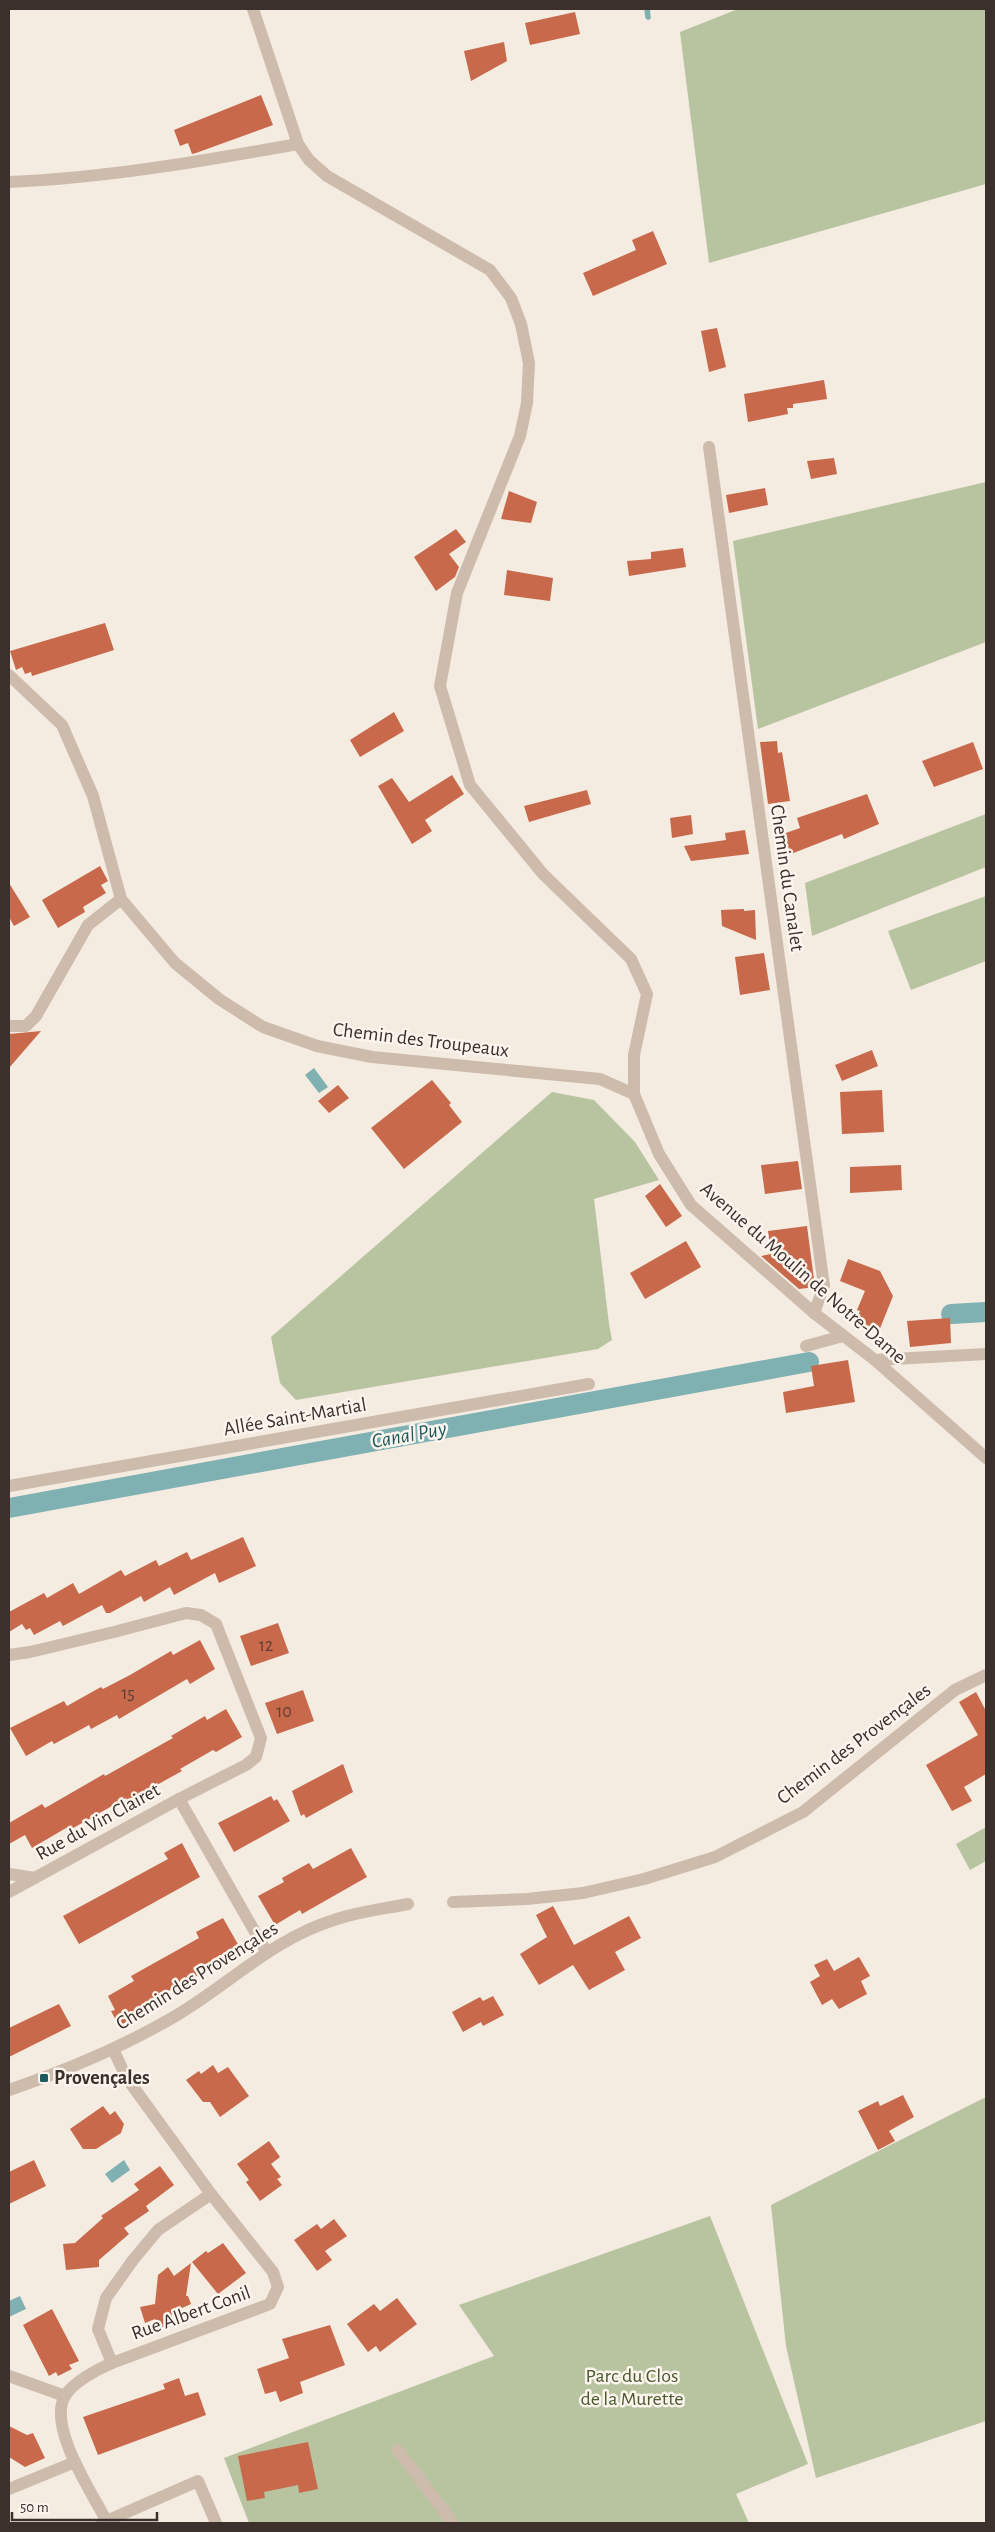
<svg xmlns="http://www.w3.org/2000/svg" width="995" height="2532" font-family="'Alegreya Sans',sans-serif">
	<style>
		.green { fill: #b8c4a0 }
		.water { fill: #7fb0b2 }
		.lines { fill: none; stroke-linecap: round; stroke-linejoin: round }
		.stream { stroke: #7fb0b2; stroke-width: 5.5 }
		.canal { stroke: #7fb0b2; stroke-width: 20 }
		.building { fill: #c8694b }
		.minor { stroke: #cdbbac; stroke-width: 12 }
		.poi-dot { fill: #1f5a5e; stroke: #fbf5ee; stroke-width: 2 }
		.labels { text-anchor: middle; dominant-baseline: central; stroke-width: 5; stroke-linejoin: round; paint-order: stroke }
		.number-label { font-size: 18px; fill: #5e3e33 }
		.street-label { font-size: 20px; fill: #3b302b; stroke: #fbf5ee }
		.poi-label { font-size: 20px; font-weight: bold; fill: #3b302b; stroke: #fbf5ee; text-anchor: start }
		.park-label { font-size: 20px; fill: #4a5a2e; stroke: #fbf5ee }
		.water-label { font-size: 21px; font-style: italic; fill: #1f5a5e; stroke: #fbf5ee }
	</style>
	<rect width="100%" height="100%" fill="#f4ebe1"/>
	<g class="green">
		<path d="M 738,9 L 986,9 L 986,184 L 709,263 L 680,32 Z"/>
		<path d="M 986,482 L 986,642 L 758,729 L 733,541 Z"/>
		<path d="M 986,814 L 986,867 L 812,936 L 805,883 Z"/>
		<path d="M 986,896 L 986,961 L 911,990 L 888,931 Z"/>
		<path d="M 552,1092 L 594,1100 L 635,1142 L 659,1180 L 594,1199 L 609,1324 L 612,1340 L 598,1349 L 296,1400 L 280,1383 L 271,1337 Z"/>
		<path d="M 986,1827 L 986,1861 L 970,1870 L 956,1844 Z"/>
		<path d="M 986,2097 L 986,2421 L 816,2478 L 786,2346 L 771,2205 Z"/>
		<path d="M 710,2216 L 808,2464 L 736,2494 L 749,2523 L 249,2523 L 224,2458 L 494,2356 L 459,2305 Z"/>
	</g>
	<g class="water">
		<path d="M 314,1068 L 328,1087 L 319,1093 L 305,1075 Z"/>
		<path d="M 124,2160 L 130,2170 L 112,2183 L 105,2174 Z"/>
		<path d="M 20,2296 L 26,2309 L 9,2317 L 9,2301 Z"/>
	</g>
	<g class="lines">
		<path class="stream" d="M 647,9 L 648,17"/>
		<g class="canal">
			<path d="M 951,1314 L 986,1312"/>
			<path d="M 9,1508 L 809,1362"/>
		</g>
	</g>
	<g class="building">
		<path d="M 575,12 L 580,34 L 530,45 L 525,23 Z"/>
		<path d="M 504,42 L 507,61 L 471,81 L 464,51 Z"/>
		<path d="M 261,95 L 273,125 L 196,153 L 192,154 L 188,143 L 180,146 L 174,130 Z"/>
		<path d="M 653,231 L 667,264 L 593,296 L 583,273 L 636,250 L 632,240 Z"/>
		<path d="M 717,328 L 726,367 L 709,372 L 701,331 Z"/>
		<path d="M 824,380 L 827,399 L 793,404 L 793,408 L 787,408 L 788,414 L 748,422 L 744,394 Z"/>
		<path d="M 834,458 L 837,474 L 811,479 L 807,461 Z"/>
		<path d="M 765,488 L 768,505 L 729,513 L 726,495 Z"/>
		<path d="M 509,491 L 537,502 L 531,523 L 501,519 Z"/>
		<path d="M 456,529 L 466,542 L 449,554 L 459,567 L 455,577 L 436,591 L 414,557 Z"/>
		<path d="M 683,548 L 686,567 L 629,576 L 627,561 L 651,559 L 651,552 Z"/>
		<path d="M 507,570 L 553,578 L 550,601 L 504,595 Z"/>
		<path d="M 105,623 L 114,650 L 32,676 L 31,672 L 25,674 L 22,667 L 16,670 L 10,651 Z"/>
		<path d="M 394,712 L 404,731 L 360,757 L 350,740 Z"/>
		<path d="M 777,741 L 778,753 L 782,752 L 790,801 L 768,804 L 760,742 Z"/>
		<path d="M 973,742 L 983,769 L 934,787 L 922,761 Z"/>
		<path d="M 452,775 L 464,794 L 425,820 L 432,831 L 412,844 L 378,786 L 392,778 L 409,802 Z"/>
		<path d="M 587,790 L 591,804 L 529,822 L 524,806 Z"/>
		<path d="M 867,794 L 879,824 L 844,839 L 842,834 L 791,854 L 783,834 L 800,828 L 797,818 Z"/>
		<path d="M 691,815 L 693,834 L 672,838 L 670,818 Z"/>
		<path d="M 745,830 L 749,854 L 691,861 L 684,846 L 726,840 L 725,833 Z"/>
		<path d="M 100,866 L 108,881 L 101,885 L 106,893 L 83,907 L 85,912 L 58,928 L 42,900 Z"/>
		<path d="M 9,883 L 30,917 L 14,926 L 9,917 Z"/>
		<path d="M 744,909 L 744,911 L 755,910 L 756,940 L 722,926 L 721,910 Z"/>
		<path d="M 764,953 L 770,990 L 740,995 L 735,957 Z"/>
		<path d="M 41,1031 L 9,1068 L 9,1034 Z"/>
		<path d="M 872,1050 L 878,1066 L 842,1081 L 835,1065 Z"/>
		<path d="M 432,1080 L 451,1103 L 449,1105 L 462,1122 L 404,1169 L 371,1128 Z"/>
		<path d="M 338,1085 L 349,1098 L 329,1113 L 318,1101 Z"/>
		<path d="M 882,1090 L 884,1132 L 842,1134 L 840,1092 Z"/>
		<path d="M 798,1161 L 802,1189 L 765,1194 L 761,1165 Z"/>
		<path d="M 901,1165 L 902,1190 L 850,1193 L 850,1167 Z"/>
		<path d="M 660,1184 L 682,1216 L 666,1227 L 645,1196 Z"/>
		<path d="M 807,1226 L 815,1287 L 799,1289 L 761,1256 L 771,1254 L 768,1231 Z"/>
		<path d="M 686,1241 L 701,1267 L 645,1299 L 630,1273 Z"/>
		<path d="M 848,1259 L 880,1271 L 893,1296 L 879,1331 L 857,1320 L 860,1311 L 857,1310 L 865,1291 L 840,1281 Z"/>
		<path d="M 950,1318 L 951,1343 L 910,1347 L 907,1321 Z"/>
		<path d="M 848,1360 L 855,1402 L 786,1413 L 783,1392 L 814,1386 L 811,1366 Z"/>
		<path d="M 243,1537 L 256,1566 L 219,1583 L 215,1573 L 174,1595 L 170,1587 L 144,1602 L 141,1596 L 110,1613 L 106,1613 L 102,1605 L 63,1626 L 60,1621 L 34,1635 L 30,1628 L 26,1630 L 22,1624 L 9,1632 L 9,1612 L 44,1593 L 47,1598 L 73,1583 L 79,1594 L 121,1570 L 125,1576 L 156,1560 L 159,1566 L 187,1552 L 191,1560 Z"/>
		<path d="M 278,1623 L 289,1653 L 251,1666 L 240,1636 Z"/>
		<path d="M 200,1640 L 215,1669 L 190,1684 L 187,1679 L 119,1719 L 117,1715 L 91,1729 L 89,1725 L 54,1744 L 52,1741 L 26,1756 L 10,1728 L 64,1701 L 67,1706 L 101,1687 L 103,1689 L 130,1675 L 171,1651 L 173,1655 Z"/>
		<path d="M 303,1690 L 314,1721 L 277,1734 L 265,1703 Z"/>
		<path d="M 976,1692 L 986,1711 L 986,1774 L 964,1787 L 972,1801 L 952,1811 L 926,1765 L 978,1735 L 959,1702 Z"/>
		<path d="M 226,1709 L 242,1737 L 216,1752 L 213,1750 L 180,1769 L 182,1771 L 128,1801 L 126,1798 L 68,1831 L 66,1828 L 32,1848 L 25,1835 L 9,1844 L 9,1823 L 42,1804 L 45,1808 L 104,1774 L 105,1776 L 173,1738 L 171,1736 L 205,1716 L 207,1720 Z"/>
		<path d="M 343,1764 L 353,1792 L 306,1818 L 304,1814 L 301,1816 L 292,1791 Z"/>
		<path d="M 271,1796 L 274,1801 L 277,1799 L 290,1821 L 234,1852 L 218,1823 Z"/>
		<path d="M 182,1843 L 200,1877 L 79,1944 L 63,1916 L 168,1859 L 164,1853 Z"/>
		<path d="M 351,1848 L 367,1877 L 302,1914 L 300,1910 L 275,1925 L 258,1896 L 284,1882 L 282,1878 L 309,1863 L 313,1869 Z"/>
		<path d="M 553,1906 L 574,1945 L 629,1916 L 641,1938 L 615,1952 L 625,1970 L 589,1990 L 573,1965 L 539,1985 L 520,1954 L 547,1937 L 536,1915 Z"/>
		<path d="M 223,1918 L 239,1946 L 211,1960 L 215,1966 L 146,2003 L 149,2009 L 119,2026 L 111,2011 L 115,2010 L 108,1996 L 134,1981 L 131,1976 L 199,1938 L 196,1932 Z"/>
		<path d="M 859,1957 L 870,1976 L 861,1981 L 867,1994 L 839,2009 L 832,1999 L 822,2005 L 810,1982 L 820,1976 L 814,1965 L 827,1959 L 834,1971 Z"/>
		<path d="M 493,1996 L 504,2015 L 483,2026 L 481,2022 L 463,2032 L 452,2012 L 480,1997 L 483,2001 Z"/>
		<path d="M 59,2004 L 71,2026 L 9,2057 L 9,2028 Z"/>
		<path d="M 213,2065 L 218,2073 L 228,2067 L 249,2096 L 220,2117 L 210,2102 L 203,2102 L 186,2080 L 199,2071 L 201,2074 Z"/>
		<path d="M 903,2095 L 914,2117 L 889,2131 L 895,2141 L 878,2150 L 858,2111 L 878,2101 L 880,2106 Z"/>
		<path d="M 103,2106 L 110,2115 L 115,2111 L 124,2124 L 121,2133 L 96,2149 L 83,2149 L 70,2129 Z"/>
		<path d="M 269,2141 L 280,2157 L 271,2164 L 281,2177 L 277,2179 L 282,2185 L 260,2201 L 246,2182 L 249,2180 L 237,2164 Z"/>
		<path d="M 34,2160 L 46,2186 L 9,2204 L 9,2172 Z"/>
		<path d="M 160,2166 L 174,2185 L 146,2206 L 149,2211 L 124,2228 L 129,2234 L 99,2260 L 99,2267 L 66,2270 L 63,2244 L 75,2243 L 103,2218 L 101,2216 L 139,2190 L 134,2184 Z"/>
		<path d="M 334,2219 L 347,2236 L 325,2251 L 332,2260 L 317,2271 L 294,2240 L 317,2224 L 321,2229 Z"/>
		<path d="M 223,2243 L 246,2273 L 218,2294 L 192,2262 L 206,2251 L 208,2253 Z"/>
		<path d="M 191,2263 L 186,2296 L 188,2296 L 191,2304 L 173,2312 L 172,2316 L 174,2323 L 159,2329 L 155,2319 L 145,2323 L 140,2307 L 155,2304 L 158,2275 L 168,2267 L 174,2276 Z"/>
		<path d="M 397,2298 L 417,2324 L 380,2352 L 376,2346 L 368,2352 L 347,2324 L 374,2304 L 380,2311 Z"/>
		<path d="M 52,2309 L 79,2361 L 69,2365 L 72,2369 L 58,2376 L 56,2372 L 49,2376 L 23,2325 Z"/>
		<path d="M 330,2325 L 345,2365 L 300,2382 L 303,2393 L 280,2402 L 276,2391 L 265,2394 L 257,2369 L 289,2358 L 282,2339 Z"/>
		<path d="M 179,2378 L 185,2396 L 198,2392 L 206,2415 L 98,2455 L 83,2417 L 165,2389 L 163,2384 Z"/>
		<path d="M 9,2426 L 27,2435 L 33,2433 L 45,2458 L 25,2467 L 9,2457 Z"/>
		<path d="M 308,2442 L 318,2489 L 299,2493 L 298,2485 L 264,2492 L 265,2498 L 247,2501 L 238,2456 Z"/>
	</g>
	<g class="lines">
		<g class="minor">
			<path d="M 253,9 L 298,144 L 309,160 L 327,176 L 490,270 L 511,298 L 521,324 L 529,363 L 527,403 L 520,436 L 457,593 L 440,686 L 470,785 L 543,874 L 631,959 L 647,994 L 634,1055 L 634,1094 L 659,1154 L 691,1205 L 814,1313 L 875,1360 L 986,1458"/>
			<path d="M 9,182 C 105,178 203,161 298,144"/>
			<path d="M 709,447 L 824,1286 L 814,1313"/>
			<path d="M 9,675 L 62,725 L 93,796 L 121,899 L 175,963 L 219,999 L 263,1027 L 317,1046 L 372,1057 L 600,1079 L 634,1094"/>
			<path d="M 9,1026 L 26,1026 L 36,1016 L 88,925 L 121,899"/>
			<path d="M 806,1346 L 843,1336"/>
			<path d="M 875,1360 L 986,1354"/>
			<path d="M 9,1486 L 589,1384"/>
			<path d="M 9,1655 L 30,1652 L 114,1632 L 186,1613 L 201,1615 L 216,1624 L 261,1738 L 256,1757 L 246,1765 L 179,1799 L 9,1892"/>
			<path d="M 179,1799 L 267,1953"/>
			<path d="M 9,1874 L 35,1878"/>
			<path d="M 453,1902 L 527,1899 L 583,1893 L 644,1879 L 715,1857 L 803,1812 L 955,1690 L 986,1675"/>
			<path d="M 9,2090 C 65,2071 120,2048 172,2018 C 226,1987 272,1939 334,1920 C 357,1912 383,1909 408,1904"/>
			<path d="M 112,2363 L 98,2329 L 106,2298 L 133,2260 L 158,2230 L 211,2194 L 126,2077 L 113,2049"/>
			<path d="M 9,2376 L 65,2396"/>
			<path d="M 398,2450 L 453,2523"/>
			<path d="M 9,2489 L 75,2462"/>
			<path d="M 106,2520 C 92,2493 47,2426 65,2396 C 73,2382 98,2369 112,2363 L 270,2304 L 278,2287 L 273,2272 L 211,2194"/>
			<path d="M 102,2523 L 198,2481 L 216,2523"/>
		</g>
	</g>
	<rect class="poi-dot" x="39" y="2073" width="10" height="10" rx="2.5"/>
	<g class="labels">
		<g class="number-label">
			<text x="266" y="1646">12</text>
			<text x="128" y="1694">15</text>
			<text x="284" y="1712">10</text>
		</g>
		<g class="street-label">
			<text transform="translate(787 878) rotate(82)">Chemin du Canalet</text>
			<text transform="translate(421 1040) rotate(7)">Chemin des Troupeaux</text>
			<text transform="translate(803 1273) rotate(41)">Avenue du Moulin de Notre-Dame</text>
			<text transform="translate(295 1417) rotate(-10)">Allée Saint-Martial</text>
			<text transform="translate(854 1744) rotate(-37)">Chemin des Provençales</text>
			<text transform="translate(98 1822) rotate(-29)">Rue du Vin Clairet</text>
			<text transform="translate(197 1976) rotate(-32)">Chemin des Provençales</text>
			<text transform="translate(191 2313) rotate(-20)">Rue Albert Conil</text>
		</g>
		<g class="poi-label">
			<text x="54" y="2078">Provençales</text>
		</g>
		<g class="park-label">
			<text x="632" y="2376">Parc du Clos<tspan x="632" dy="23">de la Murette</tspan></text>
		</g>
		<g class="water-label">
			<text transform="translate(409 1435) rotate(-10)">Canal Puy</text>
		</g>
	</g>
	<rect width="995" height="2532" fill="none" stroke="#3b302b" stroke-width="20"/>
	<path d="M12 2512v8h145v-8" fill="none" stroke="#3b302b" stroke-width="2.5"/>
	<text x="20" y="2512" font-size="15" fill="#3b302b" stroke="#fbf5ee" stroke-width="4" paint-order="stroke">50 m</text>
</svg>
